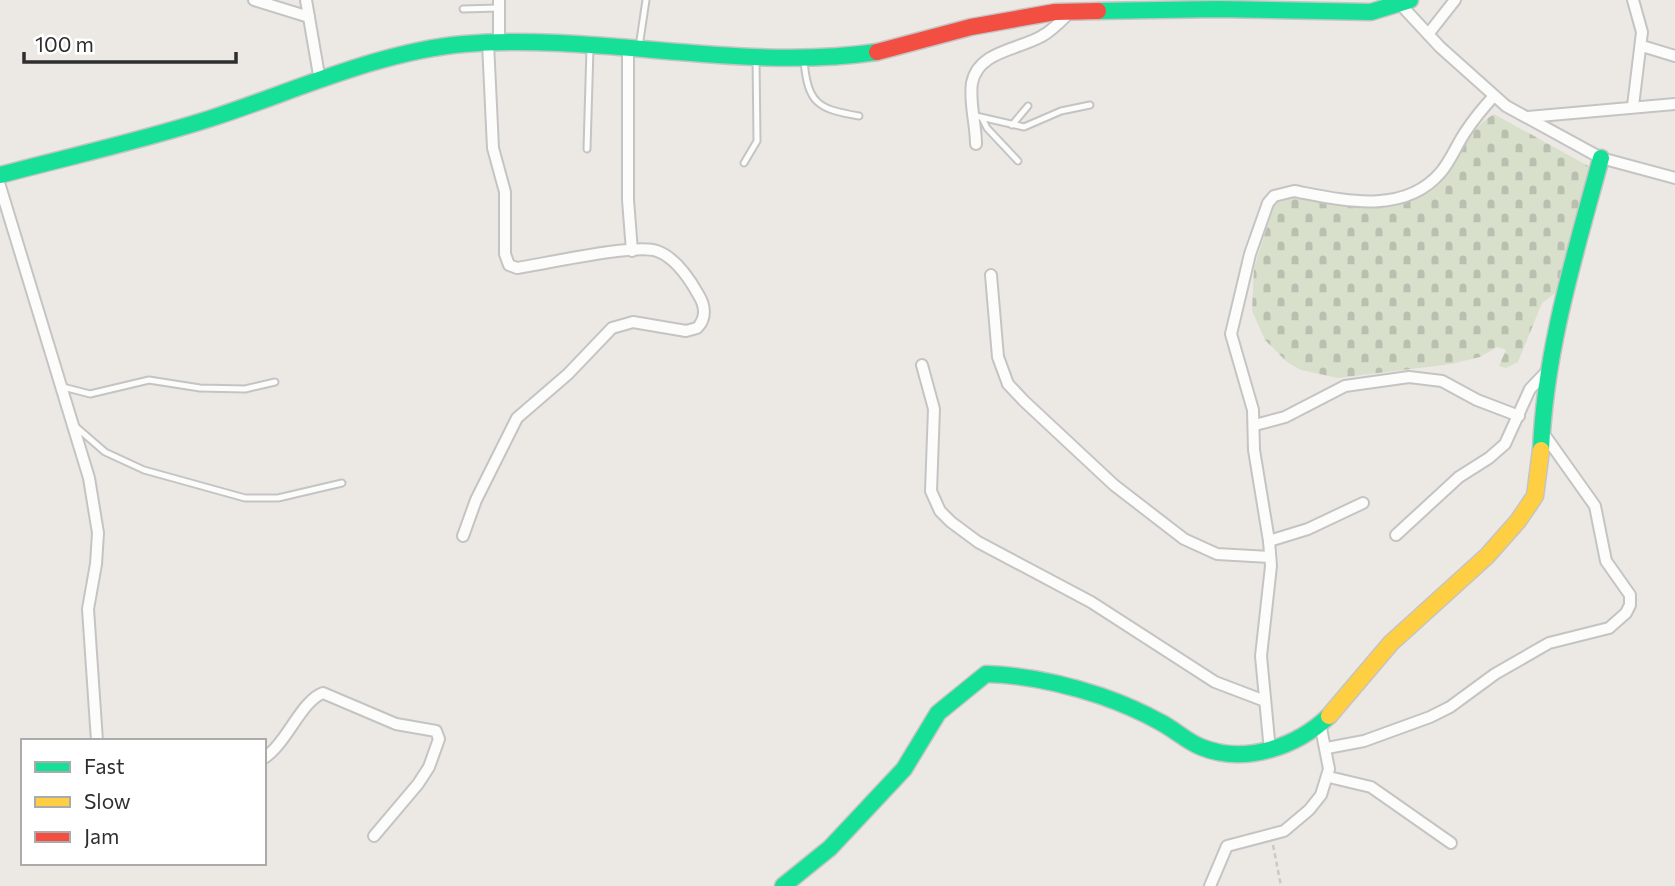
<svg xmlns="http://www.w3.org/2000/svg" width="1675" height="886" font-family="Commissioner,sans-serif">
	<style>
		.cemetery { fill: url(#cemetery-stones) }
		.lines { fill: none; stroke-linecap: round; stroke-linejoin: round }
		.lane-casing { stroke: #c5c4c5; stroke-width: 9 }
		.street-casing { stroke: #c5c4c5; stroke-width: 14 }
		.fast-casing { stroke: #c5c4c5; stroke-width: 19 }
		.slow-casing { stroke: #c5c4c5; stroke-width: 19 }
		.jam-casing { stroke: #c5c4c5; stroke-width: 19 }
		.path { stroke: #c9c9c8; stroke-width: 2.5; stroke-dasharray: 5 3.5; stroke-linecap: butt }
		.lane { stroke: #fcfcfb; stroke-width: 5 }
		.street { stroke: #fcfcfb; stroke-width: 10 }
		.fast { stroke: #16e098; stroke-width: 16 }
		.slow { stroke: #ffcf43; stroke-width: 16 }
		.jam { stroke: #f24e42; stroke-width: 16 }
	</style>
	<defs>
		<pattern id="cemetery-stones" width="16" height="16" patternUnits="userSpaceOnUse" patternTransform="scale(1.75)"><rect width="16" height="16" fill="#d8e0cc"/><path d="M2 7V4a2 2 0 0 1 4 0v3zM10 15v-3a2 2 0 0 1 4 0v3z" fill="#bac0b0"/></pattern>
	</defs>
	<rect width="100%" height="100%" fill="#ece8e4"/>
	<path class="cemetery" d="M 1494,114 L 1590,167 L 1591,171 L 1572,229 L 1557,292 L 1542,303 L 1518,362 L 1506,368 L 1499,366 L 1506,350 L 1497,347 L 1480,357 L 1451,364 L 1338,378 L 1301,370 L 1287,362 L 1265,340 L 1252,311 L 1254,268 L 1273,208 L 1279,199 C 1323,191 1385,225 1428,191 C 1458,167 1463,133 1494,114 Z"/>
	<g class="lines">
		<g class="lane-casing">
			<g id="lane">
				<path d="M 463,9 L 498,8"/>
				<path d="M 639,47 L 646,0"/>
				<path d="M 804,61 C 808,104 818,109 859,116"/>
				<path d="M 976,116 L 1024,127 L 1061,111 L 1090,105"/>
				<path d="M 982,118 L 987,128 L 1018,161"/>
				<path d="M 1012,125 L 1028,106"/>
				<path d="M 587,149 L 590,48"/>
				<path d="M 744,163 L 757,141 L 756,56"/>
				<path d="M 63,387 L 90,394 L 149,380 L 200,388 L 245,389 L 275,382"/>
				<path d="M 75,426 L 105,452 L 144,470 L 245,498 L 278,498 L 342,483"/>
			</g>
		</g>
		<g class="street-casing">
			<g id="street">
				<path d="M 254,0 L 309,17"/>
				<path d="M 306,0 L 320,81"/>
				<path d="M 1633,0 L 1642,32 L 1633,106"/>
				<path d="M 1401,5 L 1440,47 L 1506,106 L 1601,158 L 1675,178"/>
				<path d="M 1429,33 L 1455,0"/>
				<path d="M 499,43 L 499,0"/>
				<path d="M 628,46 L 628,200 L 632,251"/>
				<path d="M 1642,46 L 1675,56"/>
				<path d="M 1528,117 L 1675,104"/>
				<path d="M 976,144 C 976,124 969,102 972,83 C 978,51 1018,50 1042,36 C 1053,30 1062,20 1071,11"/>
				<path d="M 0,186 L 89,478 L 98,533 L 96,564 L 88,609 L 97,741"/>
				<path d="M 991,275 L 998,357 L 1008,384 L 1024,401 L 1114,485 L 1184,539 L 1217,554 L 1270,557"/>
				<path d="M 922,365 L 934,409 L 931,491 L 940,511 L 951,522 L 978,542 L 1091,602 L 1215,682 L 1265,701"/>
				<path d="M 1255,425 L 1285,417 L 1345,386 L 1409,377 L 1442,381 L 1477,400 L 1519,416"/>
				<path d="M 1396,535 L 1459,477 L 1489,458 L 1505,444 L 1530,389 L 1549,369"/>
				<path d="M 463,536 L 476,500 L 517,418 L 568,374 L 612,328 L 633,322 L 686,331 L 697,328 C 707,318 705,305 698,294 C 689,278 674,257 657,251 C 636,243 544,264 517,268 L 509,265 L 505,254 L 505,192 L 493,148 L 488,43"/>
				<path d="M 1269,541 L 1308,529 L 1363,503"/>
				<path d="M 1327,748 L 1364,741 L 1430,717 L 1450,707 L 1495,674 L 1549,643 L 1609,628 L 1626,613 L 1630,605 L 1630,595 L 1606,561 L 1595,506 L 1541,430"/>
				<path d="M 1270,751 L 1261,656 L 1271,566 L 1269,541 L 1254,450 L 1253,410 L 1231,334 L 1250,254 L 1268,203 L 1274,196 L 1294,191 C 1342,200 1404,216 1441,172 C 1451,160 1457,144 1466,131 C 1474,119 1483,108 1493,97"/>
				<path d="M 264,758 C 287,743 301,701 323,693 L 396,724 L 436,731 L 439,739 L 429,767 L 418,784 L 374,836"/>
				<path d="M 1329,777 L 1371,787 L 1451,843"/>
				<path d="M 1210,886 L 1227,846 L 1284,831 L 1309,810 L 1321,795 L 1329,769 L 1320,723"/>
			</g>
		</g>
		<g class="fast-casing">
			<g id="fast">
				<path d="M 1098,11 L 1218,9 L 1371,12 L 1410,0"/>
				<path d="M 0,175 C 71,156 145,140 215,117 C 294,91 381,51 464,44 C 602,33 741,72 877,52"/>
				<path d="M 1541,450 C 1545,350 1575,254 1601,158"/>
				<path d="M 783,886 L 830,848 L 904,769 L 938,713 L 986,674 C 1024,675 1065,684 1101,696 C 1121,703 1142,712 1160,722 C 1174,729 1186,741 1201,747 C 1245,765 1296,747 1329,716"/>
			</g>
		</g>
		<g class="slow-casing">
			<path id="slow" d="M 1329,716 L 1391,643 L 1487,556 L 1518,521 L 1535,496 L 1541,450"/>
		</g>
		<g class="jam-casing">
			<path id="jam" d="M 877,52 L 971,27 L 1055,12 L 1098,11"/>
		</g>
		<path class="path" d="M 1273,845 L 1281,886"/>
		<use href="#lane" class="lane"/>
		<use href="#street" class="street"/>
		<use href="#fast" class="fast"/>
		<use href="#slow" class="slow"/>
		<use href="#jam" class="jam"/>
	</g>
	<rect x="21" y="739" width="245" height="126" fill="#ffffff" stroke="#ababab" stroke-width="2"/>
	<rect x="35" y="762" width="35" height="10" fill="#16e098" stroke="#ababab" stroke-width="2"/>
	<text x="84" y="774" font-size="21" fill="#2e2e2e">Fast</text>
	<rect x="35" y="797" width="35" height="10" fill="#ffcf43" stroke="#ababab" stroke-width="2"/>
	<text x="84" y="809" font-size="21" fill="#2e2e2e">Slow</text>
	<rect x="35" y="832" width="35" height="10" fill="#f24e42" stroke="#ababab" stroke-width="2"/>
	<text x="84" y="844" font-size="21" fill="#2e2e2e">Jam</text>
	<path d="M24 52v10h212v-10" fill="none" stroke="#2e2e2e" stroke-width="3.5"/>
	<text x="35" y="52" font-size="21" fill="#2e2e2e" stroke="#ffffff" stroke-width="5" paint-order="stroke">100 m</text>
</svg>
